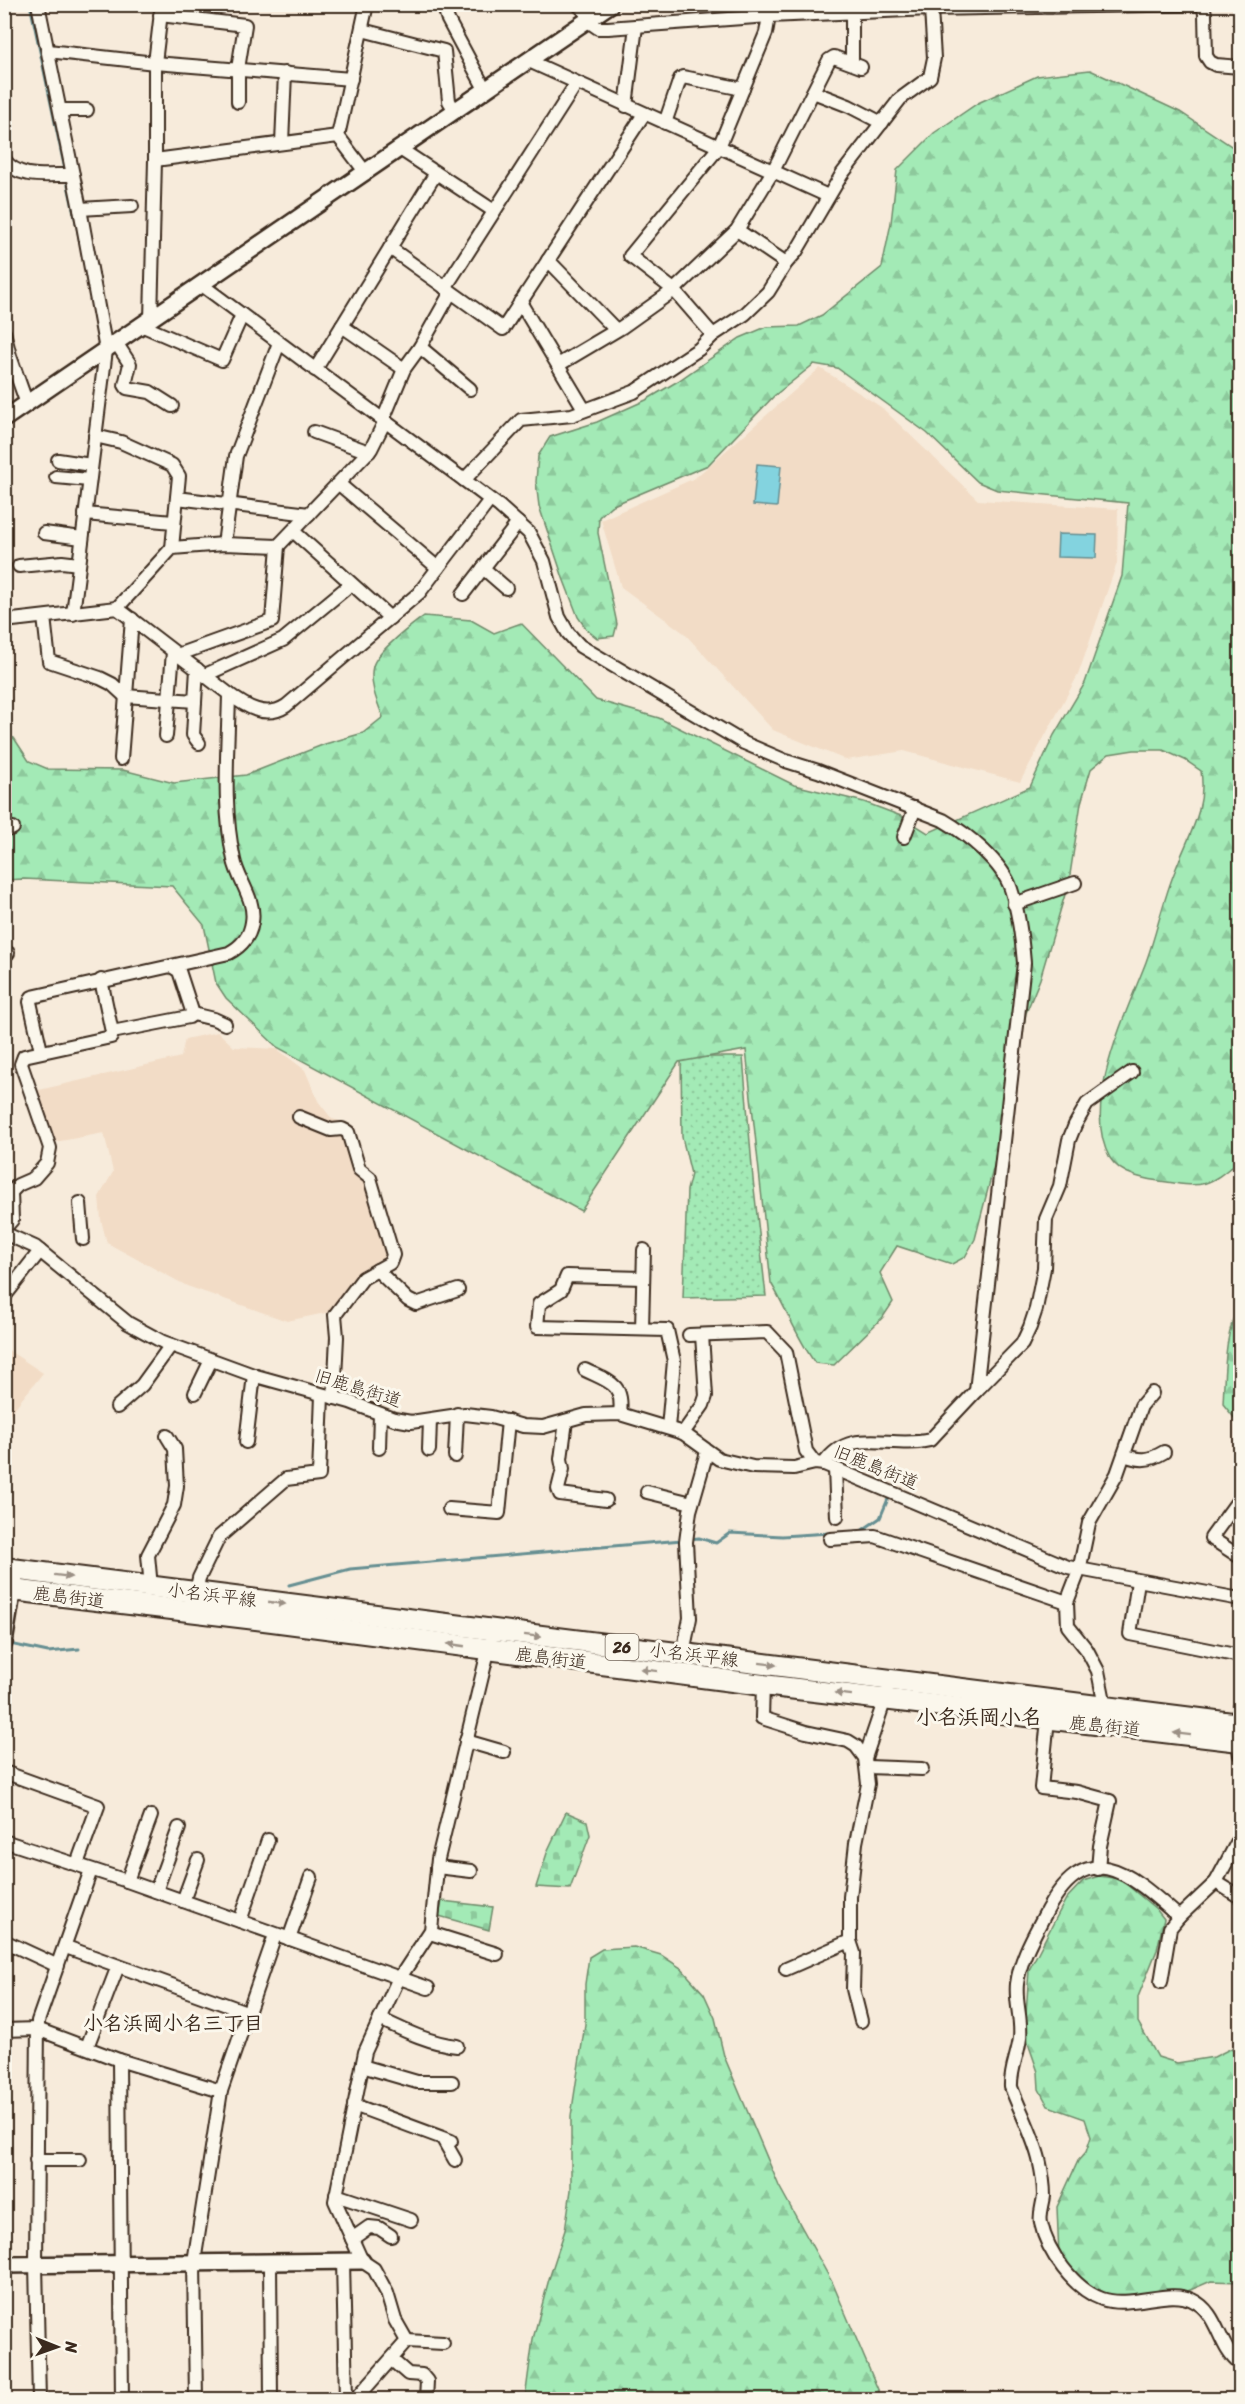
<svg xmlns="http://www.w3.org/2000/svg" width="1245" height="2404" font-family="Sriracha,'Klee One',sans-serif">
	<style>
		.built { fill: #f2dcc6 }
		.grass { fill: url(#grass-dots); stroke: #6f8a6a; stroke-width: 1.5 }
		.forest { fill: url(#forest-firs); stroke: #6f8a6a; stroke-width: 1.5 }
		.cemetery { fill: url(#cemetery-stones); stroke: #6f8a6a; stroke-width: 1.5 }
		.water { fill: #83d3df; stroke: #668f92; stroke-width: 1.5 }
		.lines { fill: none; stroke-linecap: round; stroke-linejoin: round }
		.stream { stroke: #668f92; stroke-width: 3 }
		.minor-casing { stroke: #3b2a1e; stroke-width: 16 }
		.tertiary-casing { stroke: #3b2a1e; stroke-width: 20 }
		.primary-casing { stroke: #3b2a1e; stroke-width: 24 }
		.minor { stroke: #fbf7ec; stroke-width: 12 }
		.tertiary { stroke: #fbf7ec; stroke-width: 15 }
		.primary { stroke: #fbf7ec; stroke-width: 20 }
		.oneway { fill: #9b9085 }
		.labels { text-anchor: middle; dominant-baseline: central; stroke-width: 6; stroke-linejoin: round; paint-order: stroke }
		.shield { fill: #fbf7ec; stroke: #75685c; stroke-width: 1.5 }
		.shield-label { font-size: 16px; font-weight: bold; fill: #3b2a1e }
		.street-label { font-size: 18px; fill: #3b2a1e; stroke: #fbf7ec }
		.neighbourhood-label { font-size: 20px; font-weight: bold; fill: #3b2a1e; stroke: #fbf7ec }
		.quarter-label { font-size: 21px; font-weight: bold; fill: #3b2a1e; stroke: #fbf7ec }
	</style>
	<defs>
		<pattern id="grass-dots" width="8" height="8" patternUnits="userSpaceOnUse" patternTransform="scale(1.5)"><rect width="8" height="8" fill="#a3eab6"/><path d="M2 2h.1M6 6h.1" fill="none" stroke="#8dc99c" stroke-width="1.8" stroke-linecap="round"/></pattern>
		<pattern id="forest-firs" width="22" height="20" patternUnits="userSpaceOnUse" patternTransform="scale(1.5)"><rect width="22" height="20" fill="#a3eab6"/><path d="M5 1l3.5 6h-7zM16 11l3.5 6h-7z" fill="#8dc99c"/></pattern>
		<pattern id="cemetery-stones" width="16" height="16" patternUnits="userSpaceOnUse" patternTransform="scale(1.5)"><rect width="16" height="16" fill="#a3eab6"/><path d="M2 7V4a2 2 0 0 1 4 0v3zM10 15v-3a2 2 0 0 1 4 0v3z" fill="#8dc99c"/></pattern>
	</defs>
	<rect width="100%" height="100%" fill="#f7ebdb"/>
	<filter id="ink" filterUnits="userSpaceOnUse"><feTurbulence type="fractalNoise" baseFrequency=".0167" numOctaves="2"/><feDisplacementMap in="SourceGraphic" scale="12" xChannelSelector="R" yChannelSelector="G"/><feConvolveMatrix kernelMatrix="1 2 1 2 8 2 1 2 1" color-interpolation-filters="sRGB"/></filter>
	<g filter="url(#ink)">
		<g class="built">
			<path d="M 820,368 L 881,407 L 978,500 L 1118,509 L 1117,563 L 1078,675 L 1020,782 L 904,751 L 846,760 L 773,730 L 684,633 L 621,587 L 601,520 L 695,478 Z"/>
			<path d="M 218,1032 L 234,1047 L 277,1049 L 305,1070 L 318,1101 L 332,1119 L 347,1123 L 354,1129 L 386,1255 L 382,1261 L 360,1274 L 330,1312 L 287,1321 L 187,1286 L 107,1243 L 101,1220 L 99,1197 L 113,1172 L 104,1133 L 55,1142 L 35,1091 L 181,1057 L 185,1039 Z"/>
			<path d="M 5,1348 L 43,1373 L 5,1420 Z"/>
		</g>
		<path class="grass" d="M 681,1057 L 743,1057 L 753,1179 L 766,1296 L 683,1298 L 687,1190 L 691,1174 L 682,1137 Z"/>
		<g class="forest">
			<path d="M 1090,70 L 1180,112 L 1240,152 L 1240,1164 L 1237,1162 C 1209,1186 1203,1188 1167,1182 C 1148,1180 1121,1176 1110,1158 C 1080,1106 1127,1012 1146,962 C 1157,932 1163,900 1175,871 C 1188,836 1207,810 1201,771 L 1185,760 L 1163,750 L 1134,750 L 1109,754 L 1091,769 L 1081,803 L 1069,881 L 1040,979 L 1026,1013 L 1012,1096 L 975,1239 L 965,1257 L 952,1264 L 897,1246 L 880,1273 L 893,1302 L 883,1317 L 834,1365 L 815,1363 C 797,1338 787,1310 771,1283 L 746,1050 L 679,1062 L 581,1211 L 277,1047 L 226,998 L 216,983 L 204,925 L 172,886 L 24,879 L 5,880 L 4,736 L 14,738 L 29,761 L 48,769 L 123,770 L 174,783 L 246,775 L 325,744 L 363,733 L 383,717 C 377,702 369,683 373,666 C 377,651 411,626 424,616 L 471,620 L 494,633 L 521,623 L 596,700 L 659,718 L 794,785 L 864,802 L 901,816 L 928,833 L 1030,787 L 1054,735 L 1085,683 L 1122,576 L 1128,503 L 997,490 L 978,482 L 927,433 L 837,368 L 814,364 L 774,396 L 708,465 L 611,506 L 599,517 L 598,533 L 617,624 L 614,636 L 597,638 L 587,630 L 578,617 L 563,578 L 539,506 L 536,482 L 538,456 L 550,437 L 597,422 L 646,400 L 678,381 L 740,338 L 766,327 L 799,326 L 822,315 L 882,267 L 891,223 L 897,170 L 934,133 L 978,103 L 1037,76 Z"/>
			<path d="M 1240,1303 L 1240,1425 L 1223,1404 C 1225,1370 1224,1333 1240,1303 Z"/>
			<path d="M 1099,1876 L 1120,1879 L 1156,1909 L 1164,1919 L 1157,1950 L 1138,1997 L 1138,2022 L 1158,2057 L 1177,2063 L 1214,2057 L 1240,2044 L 1240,2282 L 1211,2281 L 1188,2291 L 1139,2298 L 1107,2295 L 1082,2285 L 1059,2256 L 1057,2207 L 1078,2161 L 1086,2152 L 1091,2137 L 1085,2119 L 1048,2106 L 1039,2089 L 1038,2072 L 1028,2043 L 1026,2014 L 1029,1970 L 1066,1899 L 1083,1881 Z"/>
			<path d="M 634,1947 L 661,1955 L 681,1968 L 704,1994 L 715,2018 L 724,2056 L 779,2186 L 833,2284 L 882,2399 L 525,2399 L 533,2339 L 549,2279 L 565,2230 L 571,2190 L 571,2116 L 585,2024 L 585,1984 L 589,1957 L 602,1949 Z"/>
		</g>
		<g class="cemetery">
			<path d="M 566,1812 L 587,1821 L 590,1835 L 570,1889 L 536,1887 L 548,1850 Z"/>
			<path d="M 442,1901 L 493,1907 L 489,1930 L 439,1916 Z"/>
		</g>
		<g class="water">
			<path d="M 757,464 L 781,466 L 777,507 L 753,505 Z"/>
			<path d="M 1058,534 L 1097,535 L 1096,558 L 1057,557 Z"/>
		</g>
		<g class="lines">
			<g class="stream">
				<path d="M 30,4 L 65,170"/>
				<path d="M 67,180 L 81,247"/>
				<path d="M 95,391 L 98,362"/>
				<path d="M 77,534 L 83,484"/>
				<path d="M 73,561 L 76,541"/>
				<path d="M 689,1539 L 699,1538 L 716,1543 L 730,1533 L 782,1536 L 861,1531 L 880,1518 L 888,1499"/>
				<path d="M 289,1585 L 350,1569 L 682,1540"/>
				<path d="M 10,1644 L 48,1652 L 79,1649"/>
			</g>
			<g class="minor-casing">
				<g id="minor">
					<path d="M 38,4 L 80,209 L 106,350 L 73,614"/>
					<path d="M 443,4 L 448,20 L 486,91"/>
					<path d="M 577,4 L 592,17"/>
					<path d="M 1203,4 L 1205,14 L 1206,56 L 1210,62 L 1216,65 L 1240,67"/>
					<path d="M 852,14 L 852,63"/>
					<path d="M 160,15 L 245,25 L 238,69 L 238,102"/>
					<path d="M 588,21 L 598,28 L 608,28 L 769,16 L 931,9 L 1205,4"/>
					<path d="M 362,30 L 444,51 L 449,101 L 455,111"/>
					<path d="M 48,51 L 155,63 L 351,79"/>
					<path d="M 529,61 L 828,196"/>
					<path d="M 813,92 L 849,106 L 882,123"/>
					<path d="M 626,106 L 636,26"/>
					<path d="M 60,110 L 87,110"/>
					<path d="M 665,123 L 680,79 L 683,77 L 743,89"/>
					<path d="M 338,136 L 367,4"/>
					<path d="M 282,143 L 285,73"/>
					<path d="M 400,149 L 494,211"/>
					<path d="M 4,159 C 18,181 51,174 73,175"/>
					<path d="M 155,160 L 338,136 L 366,173"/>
					<path d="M 80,209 L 132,206"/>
					<path d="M 737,230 L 786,263"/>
					<path d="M 390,248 L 503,329 L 644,114"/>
					<path d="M 548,260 L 616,330"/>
					<path d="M 202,285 L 499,506 L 529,533 L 544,561 L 559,617 L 568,633 L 580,646 L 744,743 L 786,761 L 818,771 L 943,820 C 967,834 1002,862 1011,889 C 1019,913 1022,939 1024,963 L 976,1391 L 930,1440 C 891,1450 850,1425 824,1464"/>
					<path d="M 445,288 L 576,84"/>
					<path d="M 520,302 L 584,409"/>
					<path d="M 151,320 L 155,160 L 155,63 L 162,4"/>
					<path d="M 143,326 L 222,360 L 242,315"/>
					<path d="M 342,326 L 404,369"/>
					<path d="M 4,332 L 10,356 L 27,404"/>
					<path d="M 713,335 L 674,290 L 630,256 L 719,147 L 766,33 L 769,16"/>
					<path d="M 117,344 L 130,364 L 125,385 L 127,388 L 150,392 L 172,406"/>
					<path d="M 420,347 L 470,389"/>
					<path d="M 558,365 L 622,327 L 674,290 L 737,230 L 773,171 L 829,60 L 834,57 L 861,67"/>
					<path d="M 315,370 L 436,173"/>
					<path d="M 383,420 L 404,369 L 420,347 L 451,292"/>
					<path d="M 314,432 L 369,452"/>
					<path d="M 95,436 L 121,442 L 172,465 L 179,476 L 172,548"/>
					<path d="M 58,460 L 91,465"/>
					<path d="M 56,477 L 89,480"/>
					<path d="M 464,480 L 521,420 L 572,415 L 634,392 L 699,349 L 713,335 L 745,314 L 768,292 L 786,263 L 796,252 L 842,174 L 900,99 L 930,77 L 934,58 L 931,9"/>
					<path d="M 339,484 L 438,568"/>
					<path d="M 177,498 L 309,514"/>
					<path d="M 85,514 L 173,522"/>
					<path d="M 293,531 L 390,618"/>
					<path d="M 44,533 L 82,538"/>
					<path d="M 224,544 L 236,456 L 279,343"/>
					<path d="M 19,566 L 62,562 L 79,564"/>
					<path d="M 483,568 L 506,588"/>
					<path d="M 463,594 L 518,523"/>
					<path d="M 117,608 L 172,548 L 224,544 L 278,546 L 371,449 L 385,421"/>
					<path d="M 44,617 L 49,661 L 100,678 L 112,684 L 125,696 L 195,701"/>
					<path d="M 4,621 L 117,608 L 229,694 C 228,749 222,806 234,860 C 238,880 256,900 252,922 C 250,937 242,946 229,953 L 32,997 L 30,1002 L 41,1051"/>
					<path d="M 177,655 L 272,621 L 278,546"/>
					<path d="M 197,669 L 193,735 L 199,743"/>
					<path d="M 205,675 L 283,640 L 351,584"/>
					<path d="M 229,694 C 246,707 266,719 286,706 L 419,593 L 490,500"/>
					<path d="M 166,736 L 173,652"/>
					<path d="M 121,759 L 132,619"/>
					<path d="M 4,831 L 13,828"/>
					<path d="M 904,837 L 915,808"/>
					<path d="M 1014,904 L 1075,883"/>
					<path d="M 4,953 L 8,953"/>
					<path d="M 193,1014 L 214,1019 L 225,1024"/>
					<path d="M 112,1032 L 189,1017 L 193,1014 L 179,971 L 171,966"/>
					<path d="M 299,1117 L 331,1130 L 342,1129 L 348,1132 L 359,1169 L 370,1178 L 393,1255 L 390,1263 L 363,1278 L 335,1315 L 337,1337 L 334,1398"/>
					<path d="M 80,1203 L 83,1239"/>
					<path d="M 4,1229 L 12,1220 L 11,1192 L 18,1185 L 34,1178 L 47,1163 L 50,1148 L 21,1064 L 24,1056 L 111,1037 L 112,1032 L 101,980"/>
					<path d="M 4,1233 L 35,1247 L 128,1323 L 163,1342 L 256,1376 L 350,1402 L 394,1419 L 411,1422 L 465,1414 L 491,1417 L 523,1426 L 543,1427 L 586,1415 L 620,1414 L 683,1433 L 719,1459 L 753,1467 L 794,1468 L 815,1463 L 824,1464 L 1068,1567 L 1240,1599"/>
					<path d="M 377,1270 L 408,1300 L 416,1304 L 458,1290"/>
					<path d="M 643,1278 L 567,1276 L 561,1290 L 539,1304 L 537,1327 L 667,1330 L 674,1361 L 668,1428"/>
					<path d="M 4,1297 L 40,1251"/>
					<path d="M 642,1329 L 644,1250"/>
					<path d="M 689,1335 L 767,1332 L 786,1352 L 806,1451 L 815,1463"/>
					<path d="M 585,1370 C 609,1382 624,1383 620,1414"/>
					<path d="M 976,1391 L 1022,1344 L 1030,1327 L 1036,1309 L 1044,1268 L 1046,1219 L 1060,1186 L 1069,1140 L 1075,1125 L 1087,1104 L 1132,1072"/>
					<path d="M 195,1393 L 211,1360"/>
					<path d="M 117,1407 L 142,1385 L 171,1345"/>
					<path d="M 566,1421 L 561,1459 L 563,1469 L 558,1489 L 560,1494 L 606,1500"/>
					<path d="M 683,1433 L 703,1405 L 706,1396 L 702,1335"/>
					<path d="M 246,1442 L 254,1375"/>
					<path d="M 379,1448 L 380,1414"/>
					<path d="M 429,1450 L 430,1420"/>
					<path d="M 1124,1455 C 1140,1461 1149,1461 1164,1452"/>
					<path d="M 455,1456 L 457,1414"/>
					<path d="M 835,1469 L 837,1517"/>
					<path d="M 647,1492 L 692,1503"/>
					<path d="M 1240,1498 L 1211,1538 L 1240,1557"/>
					<path d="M 449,1509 L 499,1513 L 508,1421"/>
					<path d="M 830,1539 L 875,1536 L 1067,1602"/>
					<path d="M 1138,1581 L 1130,1634 L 1240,1656"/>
					<path d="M 151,1587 L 148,1555 L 174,1505 L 177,1486 L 175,1449 L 167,1436"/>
					<path d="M 195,1598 L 199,1578 L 219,1537 L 286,1479 L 319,1475 L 322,1395"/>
					<path d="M 682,1658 L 690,1618 L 686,1542 L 690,1511 L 707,1452"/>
					<path d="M 763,1685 L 762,1718 L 806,1732 L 848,1741 L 856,1746 L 865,1758 L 868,1784 L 856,1843 L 850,1897 L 850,1941 L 786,1969"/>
					<path d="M 1240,1707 L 1238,1741 L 1240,1755"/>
					<path d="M 1102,1712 L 1103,1696 L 1098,1671 L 1087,1650 L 1068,1626 L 1067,1602 L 1079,1571 L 1089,1523 L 1117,1474 L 1141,1406 L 1152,1393"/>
					<path d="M 1048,1719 L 1041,1788 L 1077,1792 L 1110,1801 L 1100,1846 L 1098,1869"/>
					<path d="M 466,1741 L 504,1752"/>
					<path d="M 865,1758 L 887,1693"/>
					<path d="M 868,1767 L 922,1769"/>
					<path d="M 4,1772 L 98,1806 L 77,1864"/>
					<path d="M 4,1841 L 127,1881 L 428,1988"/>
					<path d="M 437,1867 L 471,1871"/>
					<path d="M 127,1881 L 151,1816"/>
					<path d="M 1216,1882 L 1240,1897"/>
					<path d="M 156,1891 L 179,1828"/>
					<path d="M 183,1901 L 198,1860"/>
					<path d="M 1179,1917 C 1127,1871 1086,1834 1044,1916 C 1033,1937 1020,1959 1017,1984 C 1015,2002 1022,2019 1020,2038 C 1018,2055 1010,2070 1011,2087 C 1020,2111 1033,2135 1039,2159 C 1042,2172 1044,2183 1044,2196 C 1043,2205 1039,2214 1041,2223 C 1047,2252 1074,2289 1102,2299 C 1131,2309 1169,2288 1192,2300 C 1219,2312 1218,2348 1240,2364"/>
					<path d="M 240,1921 L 268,1840"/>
					<path d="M 430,1933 L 497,1954"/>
					<path d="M 289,1939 L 311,1877"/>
					<path d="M 4,1941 L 58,1966"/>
					<path d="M 850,1941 L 854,1953 L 853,1989 L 861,2021"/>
					<path d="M 66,1947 L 249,2013"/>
					<path d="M 1161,1982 L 1170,1928 L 1179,1917 L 1216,1882 L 1240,1837"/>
					<path d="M 380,2019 C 405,2031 429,2043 457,2046"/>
					<path d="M 4,2030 L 37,2029 L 119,2060 L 221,2091"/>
					<path d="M 87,2047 L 118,1966"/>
					<path d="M 119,2060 L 122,2400"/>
					<path d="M 362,2066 L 417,2082 L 452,2082"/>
					<path d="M 354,2105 L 451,2141"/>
					<path d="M 443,2139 L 455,2160"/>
					<path d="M 36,2160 L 80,2160"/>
					<path d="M 336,2195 L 411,2220"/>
					<path d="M 352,2239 L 369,2227 L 379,2228 L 391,2236"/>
					<path d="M 270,2261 L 271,2400"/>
					<path d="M 343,2261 L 346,2400"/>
					<path d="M 407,2341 L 443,2343"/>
					<path d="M 392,2360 L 408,2374 L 422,2375 L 427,2381 L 426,2400"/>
					<path d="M 39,2400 L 36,2264 L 38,2021 L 91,1870"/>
					<path d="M 196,2400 L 194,2262 L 221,2091 L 275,1935"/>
					<path d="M 355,2400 L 407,2341 L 395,2320 L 387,2293 L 374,2269 L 362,2261 L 335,2201 L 365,2052 L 397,1982 L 431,1930 L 438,1859 L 490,1643"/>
				</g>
			</g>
			<g class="tertiary-casing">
				<g id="tertiary">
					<path d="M 4,419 L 611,4"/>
					<path d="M 4,1643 L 14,1582"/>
					<path d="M 4,2265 L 362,2261"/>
				</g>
			</g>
			<g class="primary-casing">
				<g id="primary">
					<path d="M 4,1568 L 1240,1724"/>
					<path d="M 4,1589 L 272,1621 L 763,1685 L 1240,1741"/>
				</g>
			</g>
			<use href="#minor" class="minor"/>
			<use href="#tertiary" class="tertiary"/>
			<use href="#primary" class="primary"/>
		</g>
		<defs><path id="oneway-solid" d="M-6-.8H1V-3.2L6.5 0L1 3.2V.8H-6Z" transform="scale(1.5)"/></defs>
		<g class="oneway">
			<use href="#oneway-solid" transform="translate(63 1576) rotate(7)"/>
			<use href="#oneway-solid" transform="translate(277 1603) rotate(8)"/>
			<use href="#oneway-solid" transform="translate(533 1636) rotate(7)"/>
			<use href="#oneway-solid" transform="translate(456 1645) rotate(-172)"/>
			<use href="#oneway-solid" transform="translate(768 1664) rotate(7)"/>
			<use href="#oneway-solid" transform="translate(649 1670) rotate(-173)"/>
			<use href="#oneway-solid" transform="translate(843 1694) rotate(-173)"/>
			<use href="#oneway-solid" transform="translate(1182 1734) rotate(-173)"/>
		</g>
	</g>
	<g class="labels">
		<rect class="shield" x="605.5" y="1634" width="33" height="26" rx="4.5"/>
		<g class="shield-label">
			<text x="622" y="1647">26</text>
		</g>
		<g class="street-label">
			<text transform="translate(358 1388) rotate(17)">旧鹿島街道</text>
			<text transform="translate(876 1467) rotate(22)">旧鹿島街道</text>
			<text transform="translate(212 1595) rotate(7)">小名浜平線</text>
			<text transform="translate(69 1597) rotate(7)">鹿島街道</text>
			<text transform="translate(694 1655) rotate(7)">小名浜平線</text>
			<text transform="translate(551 1658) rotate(7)">鹿島街道</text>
			<text transform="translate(1105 1726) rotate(6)">鹿島街道</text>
		</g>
		<g class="neighbourhood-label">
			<text x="173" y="2023">小名浜岡小名三丁目</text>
		</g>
		<g class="quarter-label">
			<text x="979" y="1717">小名浜岡小名</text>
		</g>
	</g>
	<rect width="1245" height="2404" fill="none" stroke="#fbf7ec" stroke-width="24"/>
	<rect x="12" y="12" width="1221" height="2380" fill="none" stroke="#3b2a1e" stroke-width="2" filter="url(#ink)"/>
	<g transform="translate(57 2347) rotate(91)" stroke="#fbf7ec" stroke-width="4.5" paint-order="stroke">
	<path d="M0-4.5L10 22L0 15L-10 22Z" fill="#3b2a1e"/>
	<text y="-9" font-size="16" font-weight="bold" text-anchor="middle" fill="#3b2a1e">N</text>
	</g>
</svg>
